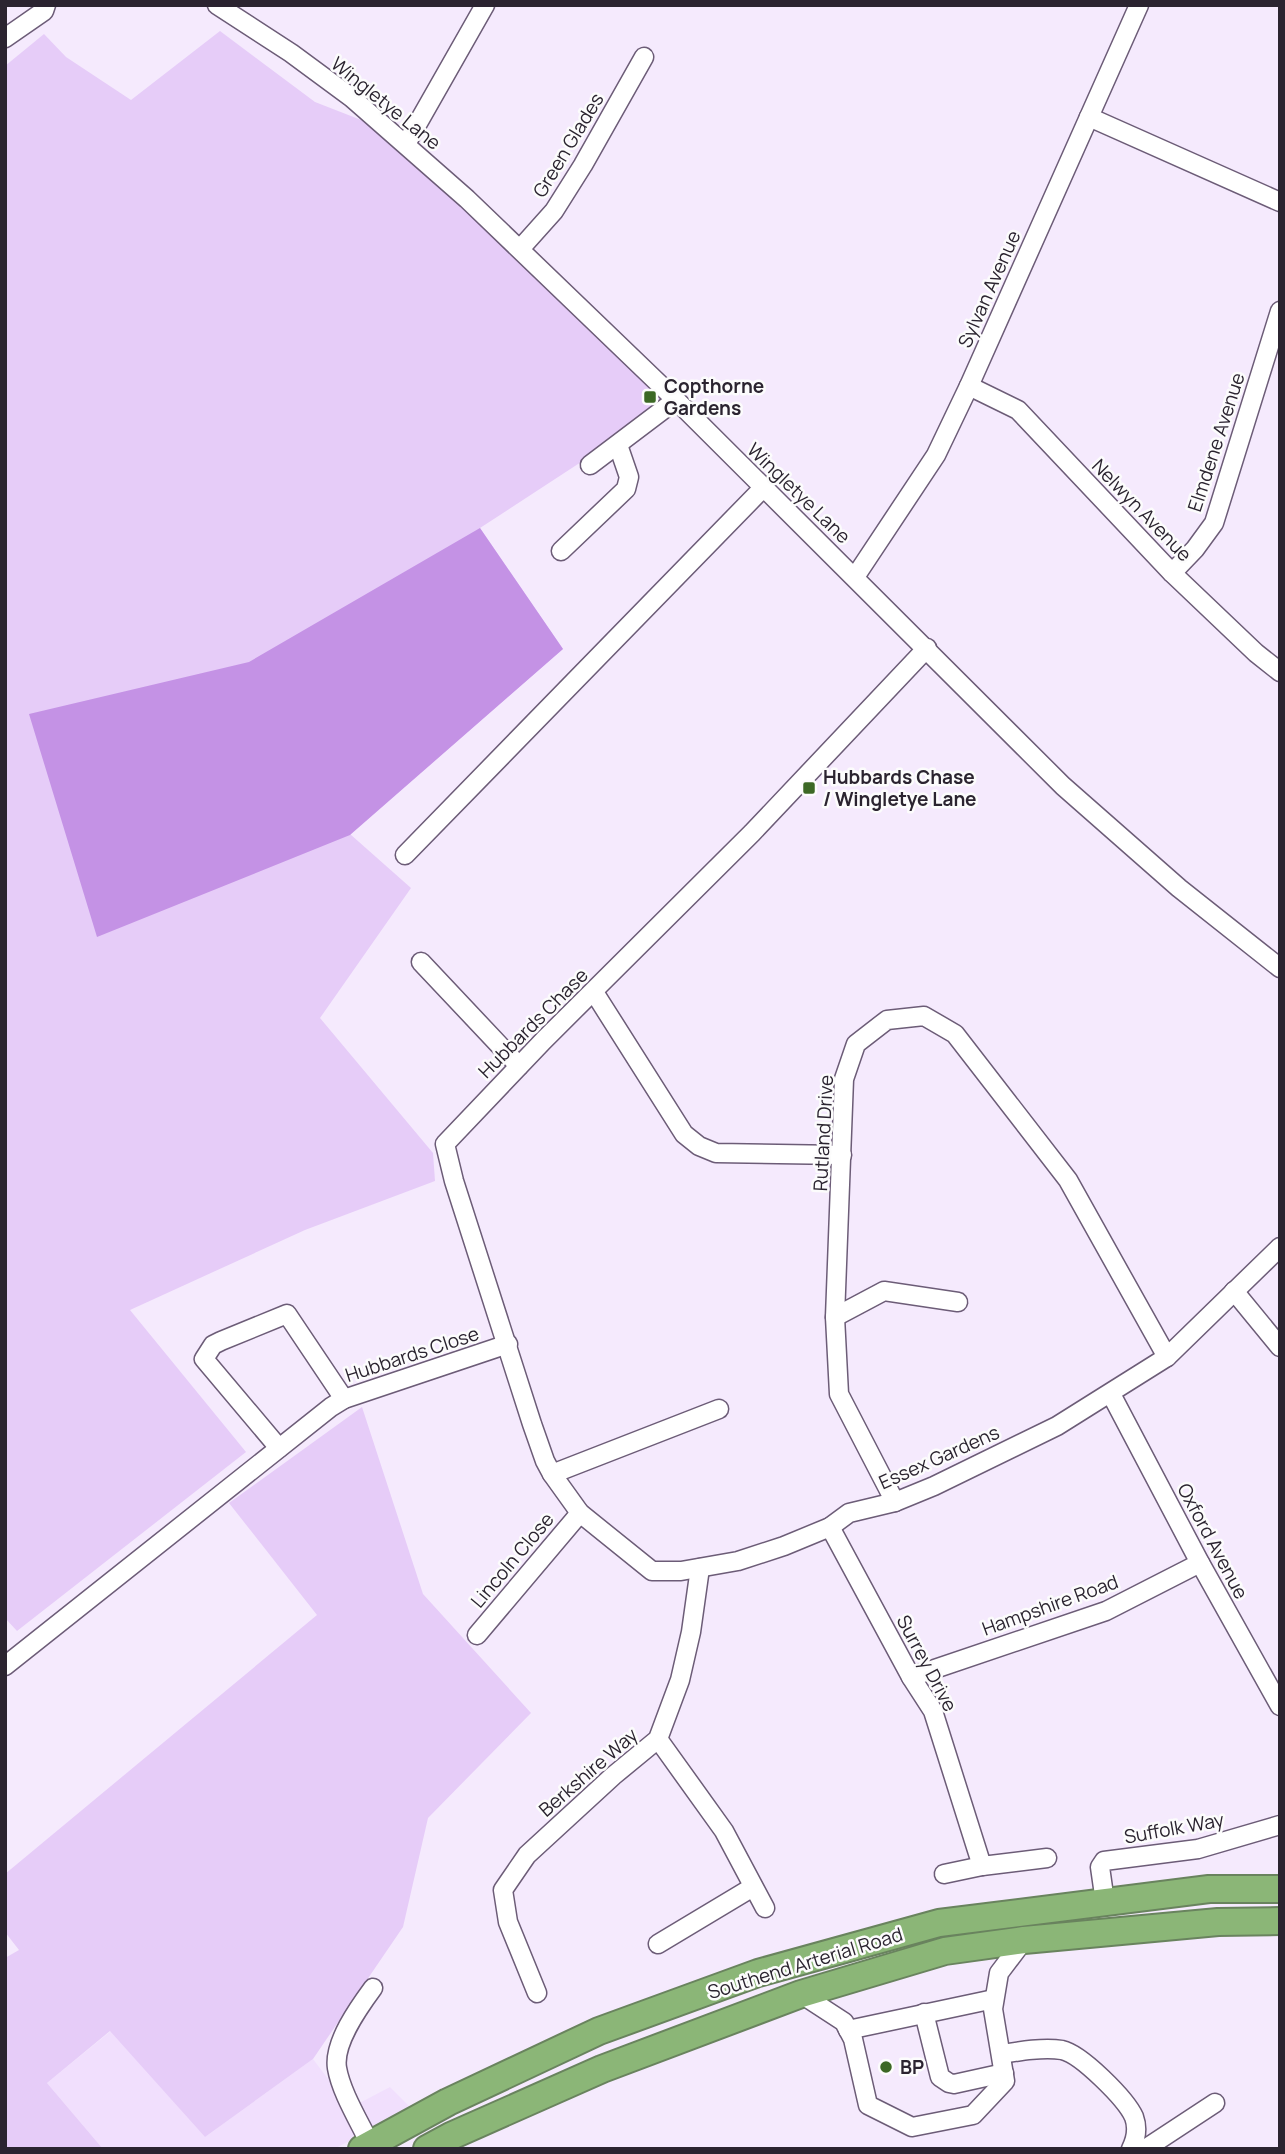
<svg xmlns="http://www.w3.org/2000/svg" width="1285" height="2154" font-family="Manrope,sans-serif">
	<style>
		.built { fill: #f1dffd }
		.green { fill: #e6ccf8 }
		.forest { fill: #c492e5 }
		.lines { fill: none; stroke-linecap: round; stroke-linejoin: round }
		.minor-casing { stroke: #6c5c77; stroke-width: 21 }
		.highway-casing { stroke: #69835e; stroke-width: 30 }
		.minor { stroke: #fff; stroke-width: 18 }
		.highway { stroke: #8bb677; stroke-width: 26 }
		.poi-dot { fill: #3c6825; stroke: #fcfcfc; stroke-width: 2.5 }
		.labels { text-anchor: middle; dominant-baseline: central; stroke-width: 5; stroke-linejoin: round; paint-order: stroke }
		.street-label { font-size: 19px; fill: #2b2430; stroke: #fcfcfc }
		.poi-label { font-size: 19px; font-weight: bold; fill: #2b2430; stroke: #fcfcfc; text-anchor: start }
	</style>
	<rect width="100%" height="100%" fill="#f5eafd"/>
	<path class="built" d="M 111,2031 L 205,2137 L 313,2059 L 350,2108 L 390,2087 L 411,2108 L 334,2149 L 103,2149 L 47,2083 Z"/>
	<g class="green">
		<path d="M 220,31 L 315,102 L 392,132 L 676,400 L 480,528 L 563,649 L 350,834 L 411,888 L 320,1018 L 433,1153 L 435,1181 L 305,1230 L 130,1310 L 246,1452 L 17,1631 L 5,1618 L 5,66 L 44,34 L 66,57 L 131,100 Z"/>
		<path d="M 362,1407 L 423,1594 L 531,1713 L 428,1818 L 403,1927 L 313,2059 L 205,2137 L 110,2031 L 47,2083 L 103,2149 L 5,2149 L 5,1958 L 19,1950 L 5,1932 L 5,1874 L 317,1615 L 229,1503 Z"/>
	</g>
	<path class="forest" d="M 480,528 L 563,649 L 350,835 L 97,937 L 29,714 L 249,662 Z"/>
	<g class="lines">
		<g class="minor-casing">
			<g id="minor">
				<path d="M 217,5 L 291,53 L 352,98 L 467,199 L 676,400 L 1063,786 L 1179,888 L 1280,968"/>
				<path d="M 5,38 L 44,11 L 46,5"/>
				<path d="M 1089,117 L 1280,202"/>
				<path d="M 406,144 L 485,5"/>
				<path d="M 520,249 L 554,211 L 583,165 L 644,57"/>
				<path d="M 969,386 L 1018,410 L 1172,573 L 1256,653 L 1280,672"/>
				<path d="M 590,465 L 676,400"/>
				<path d="M 561,551 L 626,489 L 629,477 L 618,445"/>
				<path d="M 1172,573 L 1195,549 L 1214,523 L 1280,311"/>
				<path d="M 855,577 L 936,455 L 969,386 L 1139,5"/>
				<path d="M 927,648 L 752,833 L 544,1040 L 445,1144 L 454,1181 L 532,1424 L 545,1461 L 552,1474 L 580,1513 L 652,1571 L 681,1571 L 738,1561 L 784,1546 L 830,1527 L 849,1513 L 895,1502 L 934,1486 L 1057,1426 L 1167,1357 L 1280,1247"/>
				<path d="M 405,855 L 763,488"/>
				<path d="M 421,962 L 519,1066"/>
				<path d="M 594,992 L 684,1134 L 699,1146 L 716,1153 L 842,1155"/>
				<path d="M 1234,1291 L 1280,1347"/>
				<path d="M 835,1317 L 884,1291 L 958,1302"/>
				<path d="M 1111,1394 L 1200,1563 L 1280,1706"/>
				<path d="M 279,1448 L 204,1359 L 213,1345 L 221,1341 L 287,1314 L 344,1399"/>
				<path d="M 552,1474 L 719,1409"/>
				<path d="M 895,1502 L 839,1394 L 835,1317 L 844,1079 L 856,1044 L 887,1020 L 924,1016 L 955,1034 L 1068,1180 L 1167,1357"/>
				<path d="M 830,1527 L 911,1677 L 933,1711 L 982,1866 L 1047,1858"/>
				<path d="M 477,1635 L 580,1513"/>
				<path d="M 5,1666 L 331,1407 L 344,1399 L 508,1344"/>
				<path d="M 911,1677 L 1106,1611 L 1200,1563"/>
				<path d="M 658,1739 L 724,1831 L 765,1908"/>
				<path d="M 944,1874 L 982,1866"/>
				<path d="M 1105,1902 L 1100,1867 L 1104,1861 L 1198,1849 L 1280,1825"/>
				<path d="M 658,1944 L 753,1887"/>
				<path d="M 537,1993 L 508,1922 L 503,1890 L 527,1855 L 613,1776 L 658,1739 L 680,1680 L 691,1632 L 700,1568"/>
				<path d="M 801,1994 L 844,2022 L 853,2039 L 868,2105 L 912,2127 L 973,2115 L 1005,2081 L 993,2009 L 999,1973 L 1024,1940"/>
				<path d="M 924,2013 L 940,2077 L 949,2083 L 954,2084 L 1004,2073"/>
				<path d="M 848,2030 L 994,1999"/>
				<path d="M 1002,2054 C 1020,2051 1044,2047 1062,2050 C 1081,2054 1126,2099 1134,2117 C 1138,2128 1136,2139 1131,2149"/>
				<path d="M 370,2144 C 359,2121 341,2092 337,2068 C 333,2043 359,2007 373,1988"/>
				<path d="M 1145,2149 L 1215,2103"/>
			</g>
		</g>
		<g class="highway-casing">
			<g id="highway">
				<path d="M 362,2149 L 448,2102 L 599,2031 L 758,1973 L 939,1923 L 1209,1889 L 1280,1889"/>
				<path d="M 427,2149 L 451,2136 L 602,2069 L 801,1994 L 945,1951 L 1024,1940 L 1218,1922 L 1280,1921"/>
			</g>
		</g>
		<use href="#minor" class="minor"/>
		<use href="#highway" class="highway"/>
	</g>
	<g class="poi-dot">
		<rect x="643" y="390" width="14" height="14" rx="3.5"/>
		<rect x="802" y="781" width="14" height="14" rx="3.5"/>
		<circle cx="886" cy="2067" r="7"/>
	</g>
	<g class="labels">
		<g class="street-label">
			<text transform="translate(386 103) rotate(39)">Wingletye Lane</text>
			<text transform="translate(568 145) rotate(-59)">Green Glades</text>
			<text transform="translate(989 289) rotate(-66)">Sylvan Avenue</text>
			<text transform="translate(1216 442) rotate(-72)">Elmdene Avenue</text>
			<text transform="translate(799 493) rotate(44)">Wingletye Lane</text>
			<text transform="translate(1142 510) rotate(46)">Nelwyn Avenue</text>
			<text transform="translate(533 1023) rotate(-45)">Hubbards Chase</text>
			<text transform="translate(823 1133) rotate(-87)">Rutland Drive</text>
			<text transform="translate(412 1354) rotate(-18)">Hubbards Close</text>
			<text transform="translate(939 1457) rotate(-24)">Essex Gardens</text>
			<text transform="translate(1213 1541) rotate(62)">Oxford Avenue</text>
			<text transform="translate(512 1560) rotate(-50)">Lincoln Close</text>
			<text transform="translate(1050 1605) rotate(-20)">Hampshire Road</text>
			<text transform="translate(927 1663) rotate(62)">Surrey Drive</text>
			<text transform="translate(588 1772) rotate(-41)">Berkshire Way</text>
			<text transform="translate(1174 1828) rotate(-10)">Suffolk Way</text>
			<text transform="translate(805 1963) rotate(-17)">Southend Arterial Road</text>
		</g>
		<g class="poi-label">
			<text x="664" y="386">Copthorne<tspan x="664" dy="22">Gardens</tspan></text>
			<text x="823" y="777">Hubbards Chase<tspan x="823" dy="22">/ Wingletye Lane</tspan></text>
			<text x="900" y="2067">BP</text>
		</g>
	</g>
	<rect width="1285" height="2154" fill="none" stroke="#2b2430" stroke-width="14"/>
</svg>
